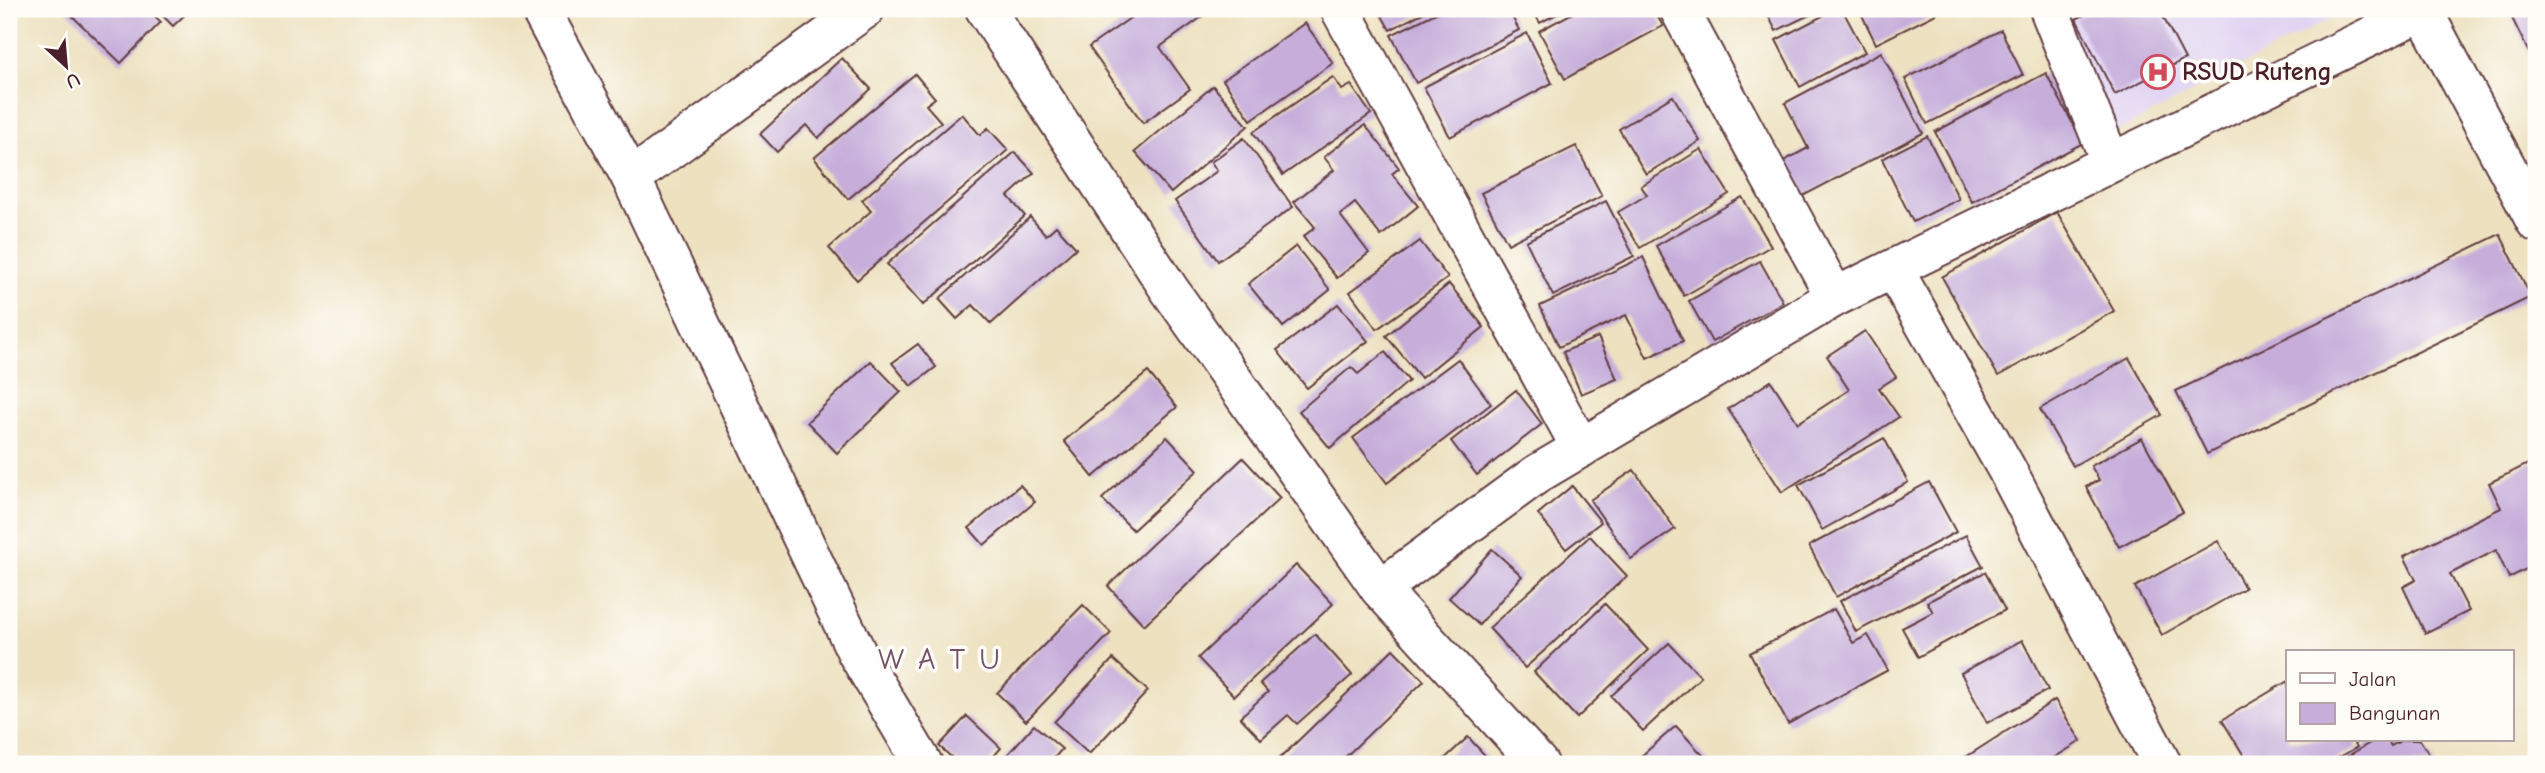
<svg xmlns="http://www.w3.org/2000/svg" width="2545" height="773" font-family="'Comic Neue',sans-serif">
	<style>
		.built { fill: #e1d4f3 }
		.building { fill: #c6adda }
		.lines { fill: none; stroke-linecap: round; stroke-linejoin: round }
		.minor-casing { stroke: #623c41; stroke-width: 42 }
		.minor { stroke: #fff; stroke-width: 38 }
		.labels { text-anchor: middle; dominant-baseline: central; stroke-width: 7; stroke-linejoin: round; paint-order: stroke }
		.poi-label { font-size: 26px; font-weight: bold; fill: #4a1f2b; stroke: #fdfcf7; text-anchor: start }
		.quarter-label { font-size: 30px; letter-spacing: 2px; fill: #755168; stroke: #fdfcf7 }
	</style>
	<rect width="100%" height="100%" fill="#fdfcf7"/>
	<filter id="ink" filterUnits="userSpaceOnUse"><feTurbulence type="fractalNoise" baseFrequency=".0143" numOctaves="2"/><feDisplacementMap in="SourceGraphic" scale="14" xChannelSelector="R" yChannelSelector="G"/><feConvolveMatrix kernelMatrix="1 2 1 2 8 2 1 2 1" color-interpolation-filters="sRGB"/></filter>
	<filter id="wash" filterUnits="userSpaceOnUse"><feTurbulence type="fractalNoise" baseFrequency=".00686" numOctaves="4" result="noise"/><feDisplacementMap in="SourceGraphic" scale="28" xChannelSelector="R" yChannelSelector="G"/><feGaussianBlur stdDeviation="1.57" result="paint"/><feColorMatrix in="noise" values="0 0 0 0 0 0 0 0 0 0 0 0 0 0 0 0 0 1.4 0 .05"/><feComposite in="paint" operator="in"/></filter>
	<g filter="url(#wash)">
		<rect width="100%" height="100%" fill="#ede1c0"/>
		<path class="built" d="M 2062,9 L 2348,9 L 2111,135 Z"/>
		<g id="blocks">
			<g class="building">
				<path d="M 65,9 L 147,9 L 161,22 L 121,63 Z"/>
				<path d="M 156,9 L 191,9 L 173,26 Z"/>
				<path d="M 1143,9 L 1202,9 L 1206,14 L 1160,47 L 1190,89 L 1143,123 L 1089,47 Z"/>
				<path d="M 1378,9 L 1430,9 L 1390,30 Z"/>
				<path d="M 1444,9 L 1508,9 L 1519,30 L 1416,83 L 1391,35 Z"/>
				<path d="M 1532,9 L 1566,9 L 1540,23 Z"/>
				<path d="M 1580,9 L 1627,9 L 1628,11 L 1653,9 L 1663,26 L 1565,79 L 1539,31 Z"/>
				<path d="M 1765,9 L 1822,9 L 1776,31 Z"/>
				<path d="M 1836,9 L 1842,9 L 1865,52 L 1800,87 L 1776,40 Z"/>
				<path d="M 1859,9 L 1934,9 L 1936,14 L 1876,44 Z"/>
				<path d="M 2096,9 L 2159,9 L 2185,59 L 2115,95 L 2076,19 Z"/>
				<path d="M 2519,9 L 2536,9 L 2536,67 L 2510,14 Z"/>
				<path d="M 1305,23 L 1333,63 L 1251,120 L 1223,80 Z"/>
				<path d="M 2001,30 L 2023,75 L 1927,124 L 1905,79 Z"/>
				<path d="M 1527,33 L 1552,83 L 1450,137 L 1424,87 Z"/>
				<path d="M 1881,52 L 1923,133 L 1801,197 L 1782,162 L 1808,148 L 1785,103 Z"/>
				<path d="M 842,58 L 871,89 L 818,138 L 806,125 L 777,152 L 760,134 Z"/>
				<path d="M 2046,73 L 2083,143 L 1972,202 L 1935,132 Z"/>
				<path d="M 915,74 L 935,98 L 926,105 L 941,122 L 848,199 L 814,158 Z"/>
				<path d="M 1333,77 L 1342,90 L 1351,85 L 1371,114 L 1283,175 L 1253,132 Z"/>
				<path d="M 1213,86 L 1248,126 L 1171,193 L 1135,152 Z"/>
				<path d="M 1673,96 L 1700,141 L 1646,174 L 1619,129 Z"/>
				<path d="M 962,114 L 980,135 L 988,128 L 1008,150 L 857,280 L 829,248 L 871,211 L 862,200 Z"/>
				<path d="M 1365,125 L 1399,168 L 1392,174 L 1418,206 L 1381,236 L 1355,203 L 1340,215 L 1369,253 L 1337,278 L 1303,237 L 1315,227 L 1294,202 L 1334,170 L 1324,157 Z"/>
				<path d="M 1927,136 L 1959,199 L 1913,222 L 1882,159 Z"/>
				<path d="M 1244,138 L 1293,207 L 1218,261 L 1175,201 L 1217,171 L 1211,162 Z"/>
				<path d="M 1576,146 L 1602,196 L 1508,244 L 1481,193 Z"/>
				<path d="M 1701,149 L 1729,194 L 1640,248 L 1618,212 L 1647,195 L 1641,186 Z"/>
				<path d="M 1015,152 L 1034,173 L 1008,196 L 1025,216 L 923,305 L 887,264 Z"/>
				<path d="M 1742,197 L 1771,246 L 1684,296 L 1656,246 Z"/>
				<path d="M 1606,201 L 1634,256 L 1553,296 L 1526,241 Z"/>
				<path d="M 2057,212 L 2114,311 L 1998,376 L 1942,277 Z"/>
				<path d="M 1030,217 L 1046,235 L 1056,226 L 1076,248 L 991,324 L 973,305 L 957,319 L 939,299 Z"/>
				<path d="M 2500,234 L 2531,297 L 2207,454 L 2176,391 Z"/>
				<path d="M 1420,241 L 1448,278 L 1377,329 L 1350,292 Z"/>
				<path d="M 1296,246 L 1330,290 L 1283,327 L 1248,284 Z"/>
				<path d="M 1643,257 L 1683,341 L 1647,358 L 1626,315 L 1559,347 L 1540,306 Z"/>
				<path d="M 1760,261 L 1783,302 L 1712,342 L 1689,301 Z"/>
				<path d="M 1449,284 L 1484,327 L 1421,378 L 1386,336 Z"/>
				<path d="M 1338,304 L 1368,341 L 1307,388 L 1277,350 Z"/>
				<path d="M 1865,331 L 1896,377 L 1879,388 L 1899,417 L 1782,492 L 1728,409 L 1771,381 L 1798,423 L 1849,390 L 1827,356 Z"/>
				<path d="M 1598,337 L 1617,379 L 1581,394 L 1563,352 Z"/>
				<path d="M 918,344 L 936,367 L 911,386 L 892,363 Z"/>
				<path d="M 1385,352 L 1409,381 L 1330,448 L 1299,411 L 1351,367 L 1358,374 Z"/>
				<path d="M 2129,358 L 2162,415 L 2073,466 L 2040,409 Z"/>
				<path d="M 1458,359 L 1491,404 L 1387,483 L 1353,438 Z"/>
				<path d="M 871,361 L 901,392 L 837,453 L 807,422 Z"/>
				<path d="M 1148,372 L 1177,407 L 1093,477 L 1064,441 Z"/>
				<path d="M 1516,390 L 1542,424 L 1477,475 L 1451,441 Z"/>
				<path d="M 1167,437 L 1198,470 L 1133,530 L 1102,499 Z"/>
				<path d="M 1884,438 L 1908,482 L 1822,530 L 1798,485 Z"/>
				<path d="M 2142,438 L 2183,512 L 2119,547 L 2086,487 L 2099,480 L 2091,466 Z"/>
				<path d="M 1243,458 L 1280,498 L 1144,625 L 1108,586 Z"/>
				<path d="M 2536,460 L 2536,564 L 2509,578 L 2496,550 L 2450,574 L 2469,611 L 2425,633 L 2403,587 L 2416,580 L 2404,556 L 2501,508 L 2489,483 Z"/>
				<path d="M 1634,470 L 1675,529 L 1631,559 L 1590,500 Z"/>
				<path d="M 1929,482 L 1956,532 L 1836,597 L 1809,546 Z"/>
				<path d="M 1020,485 L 1035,502 L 984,545 L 969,528 Z"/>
				<path d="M 1572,486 L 1601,522 L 1566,549 L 1538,514 Z"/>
				<path d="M 1966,535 L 1983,566 L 1856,632 L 1840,601 Z"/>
				<path d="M 1590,536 L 1627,576 L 1525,668 L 1489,628 Z"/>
				<path d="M 2218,541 L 2245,588 L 2162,635 L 2135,587 Z"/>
				<path d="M 1492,549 L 1522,576 L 1479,625 L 1449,598 Z"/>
				<path d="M 1296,565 L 1333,604 L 1234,696 L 1198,658 Z"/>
				<path d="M 1985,572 L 2005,610 L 1918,657 L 1902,628 L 1933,612 L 1927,602 Z"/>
				<path d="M 1605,604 L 1648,650 L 1577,718 L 1534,672 Z"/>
				<path d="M 1083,605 L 1111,633 L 1026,721 L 997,693 Z"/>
				<path d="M 1834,609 L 1853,643 L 1868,635 L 1888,670 L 1788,724 L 1750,653 Z"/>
				<path d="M 1315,634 L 1352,675 L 1297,724 L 1288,715 L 1261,739 L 1240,717 L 1268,692 L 1260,683 Z"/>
				<path d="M 2022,640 L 2048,690 L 1987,723 L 1961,673 Z"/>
				<path d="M 1669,643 L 1701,677 L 1643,731 L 1611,696 Z"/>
				<path d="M 1393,649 L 1424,681 L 1338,764 L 1274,764 Z"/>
				<path d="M 1113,659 L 1148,691 L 1089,754 L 1054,722 Z"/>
				<path d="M 2288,681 L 2288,740 L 2353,740 L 2357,747 L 2327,764 L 2249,764 L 2222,720 Z"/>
				<path d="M 2055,700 L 2081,741 L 2044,764 L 1955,764 Z"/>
				<path d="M 967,716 L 1001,748 L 987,764 L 959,764 L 939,746 Z"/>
				<path d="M 1034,725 L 1062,749 L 1049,764 L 999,764 Z"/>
				<path d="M 1676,726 L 1711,764 L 1632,764 Z"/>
				<path d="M 1468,737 L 1493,764 L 1439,764 Z"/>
				<path d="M 2375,740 L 2387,740 L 2391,746 L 2402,740 L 2420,740 L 2435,764 L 2350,764 L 2346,757 Z"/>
			</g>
		</g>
	</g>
	<g filter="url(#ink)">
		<use href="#blocks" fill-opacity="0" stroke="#623c41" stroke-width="2"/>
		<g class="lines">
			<g class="minor-casing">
				<g id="minor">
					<path d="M 540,9 L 631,178 L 865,9"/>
					<path d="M 985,9 L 1169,289 L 1380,589"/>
					<path d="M 1340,9 L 1581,448"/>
					<path d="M 1679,9 L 1835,297"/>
					<path d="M 2049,9 L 2110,161"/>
					<path d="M 2423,11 L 2536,222"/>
					<path d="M 631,178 L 857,653 L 923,764"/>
					<path d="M 1894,270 L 2006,468 L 2162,764"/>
					<path d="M 1539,764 L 1380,589 L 1537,474 L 1835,297 L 2427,9"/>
				</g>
			</g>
			<use href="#minor" class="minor"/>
		</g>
	</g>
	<defs>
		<g id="hospital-ring" transform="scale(1.75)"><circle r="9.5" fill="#fdfcf7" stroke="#d1495b" stroke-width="1.5"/><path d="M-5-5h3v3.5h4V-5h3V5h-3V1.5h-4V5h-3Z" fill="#d1495b"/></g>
	</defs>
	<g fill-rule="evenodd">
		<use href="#hospital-ring" x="2158" y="72"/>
	</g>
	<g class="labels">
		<g class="poi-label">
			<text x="2182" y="72">RSUD Ruteng</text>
		</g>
		<g class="quarter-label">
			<text x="940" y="659">W A T U</text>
		</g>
	</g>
	<rect width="2545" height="773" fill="none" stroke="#fdfcf7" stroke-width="35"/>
	<rect x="2286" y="650" width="228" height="91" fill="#fdfcf7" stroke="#b5a4a5" stroke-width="2"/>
	<rect x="2300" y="673" width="35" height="10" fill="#ffffff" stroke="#b5a4a5" stroke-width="2"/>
	<text x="2349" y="686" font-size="21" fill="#4a1f2b">Jalan</text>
	<rect x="2300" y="703" width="35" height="21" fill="#c6adda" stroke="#b5a4a5" stroke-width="2"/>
	<text x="2349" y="720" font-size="21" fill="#4a1f2b">Bangunan</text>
	<g transform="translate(66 66) rotate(154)" stroke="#fdfcf7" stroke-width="5" paint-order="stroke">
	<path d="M0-5L12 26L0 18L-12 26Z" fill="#4a1f2b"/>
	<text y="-10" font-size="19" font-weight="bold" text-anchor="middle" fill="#4a1f2b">U</text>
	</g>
</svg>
